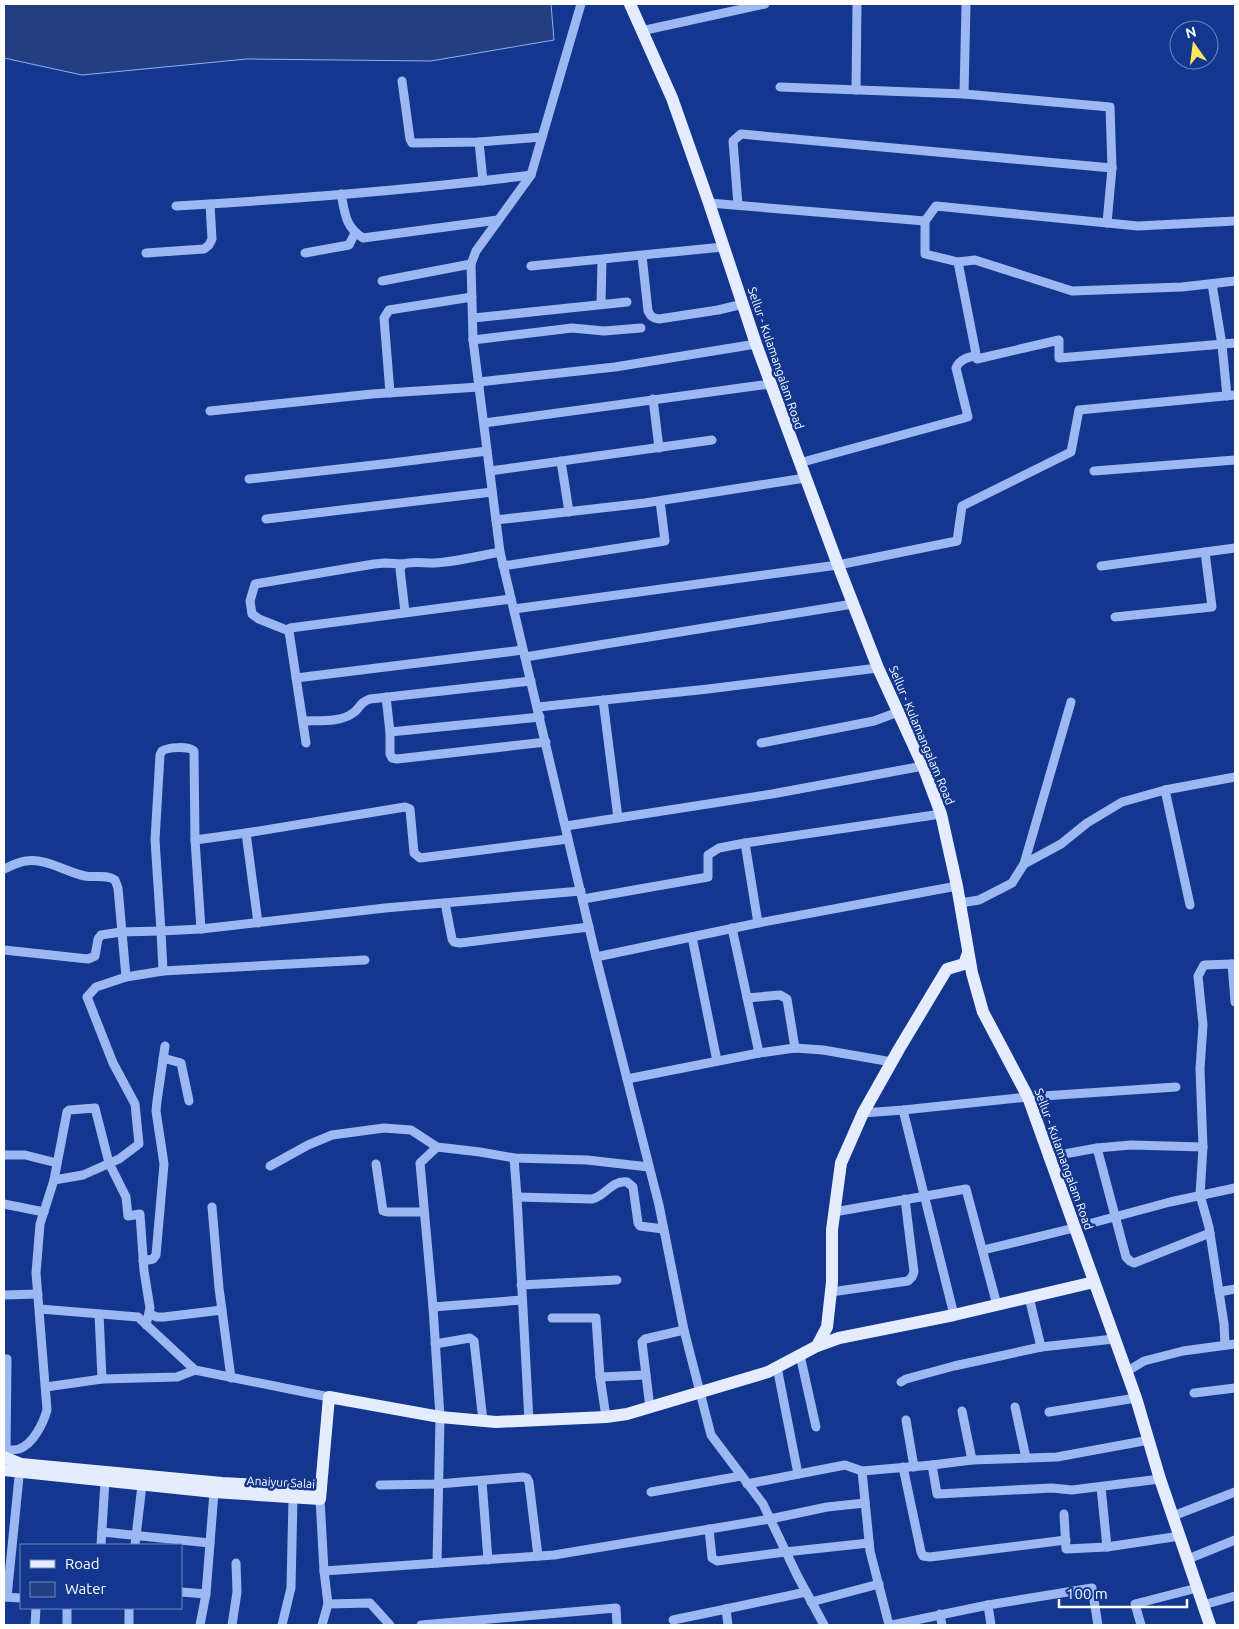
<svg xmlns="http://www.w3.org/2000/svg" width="1239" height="1629" font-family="Ubuntu,sans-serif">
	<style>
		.water { fill: #243f81; stroke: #8eaff4 }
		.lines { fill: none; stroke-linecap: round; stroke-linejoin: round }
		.minor { stroke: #9cb7f1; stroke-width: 9 }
		.major { stroke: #e6ecff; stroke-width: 12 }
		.labels { text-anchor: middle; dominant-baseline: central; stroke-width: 5; stroke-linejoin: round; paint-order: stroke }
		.street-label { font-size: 12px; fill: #fff; stroke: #13378e }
	</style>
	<rect width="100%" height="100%" fill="#13378e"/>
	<path class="water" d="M 4,4 L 551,4 L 554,40 L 431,61 L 247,59 L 82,75 L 4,58 Z"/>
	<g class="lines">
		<g class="minor">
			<path d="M 581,4 L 531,175 L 476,251 L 471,264 L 473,340 L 500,552 L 596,957"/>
			<path d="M 641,31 L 765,4"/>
			<path d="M 402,81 L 410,139 L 412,143 L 479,142 L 542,137"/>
			<path d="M 780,87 L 964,94 L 1110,107 L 1112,168 L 1107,223"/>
			<path d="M 856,90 L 857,4"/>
			<path d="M 964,94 L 966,4"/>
			<path d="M 479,142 L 483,181"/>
			<path d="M 341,194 C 345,213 345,227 363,238 L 498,220"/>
			<path d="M 709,203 L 925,221 L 936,206 L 1138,226 L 1235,221"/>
			<path d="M 738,205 L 733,141 L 741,134 L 1112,168"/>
			<path d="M 176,206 C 295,199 413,190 531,175"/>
			<path d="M 925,221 L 925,254 L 958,262 L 977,359 L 1059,340 L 1059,358 L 1235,343"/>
			<path d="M 146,253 L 204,249 L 209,245 L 212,239 L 210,204"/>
			<path d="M 305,253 L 349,245 L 355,233"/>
			<path d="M 642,256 L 648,311 C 651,317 653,318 659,319 L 718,310 L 743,304"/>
			<path d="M 958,262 L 975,260 L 1072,291 L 1182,287 L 1235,281"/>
			<path d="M 531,266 L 723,247"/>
			<path d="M 382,281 L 471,264"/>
			<path d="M 1212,284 L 1222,345 L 1227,396"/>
			<path d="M 601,304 L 602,260"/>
			<path d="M 473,318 L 627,302"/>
			<path d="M 473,340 L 572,328 L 604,331 L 641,328"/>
			<path d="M 479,382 L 615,367 L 756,344"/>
			<path d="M 390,393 L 384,318 L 389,310 L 472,297"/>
			<path d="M 653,399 L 659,448"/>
			<path d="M 210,411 L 372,394 L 479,387"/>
			<path d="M 484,423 L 770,384"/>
			<path d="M 561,461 L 569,512"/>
			<path d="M 799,463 L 968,417 L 956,368 C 960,359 968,357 976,356"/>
			<path d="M 490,471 L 712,440"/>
			<path d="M 1094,471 L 1235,460"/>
			<path d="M 249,479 L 392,463 L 487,451"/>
			<path d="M 266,519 L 492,492"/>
			<path d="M 496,520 L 645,503 L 805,478"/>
			<path d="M 503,566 L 665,541 L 660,501"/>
			<path d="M 1101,566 L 1235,548"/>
			<path d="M 514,609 L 838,565 L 957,541 L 962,506 L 1071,452 L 1079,410 L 1235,395"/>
			<path d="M 405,612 L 400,569 L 403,564 C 413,561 423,563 434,563 C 456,562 478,556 500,552"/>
			<path d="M 1115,617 L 1212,607 L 1205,552"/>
			<path d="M 289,631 L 259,619 L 252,614 L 250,601 L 255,584 L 374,564 L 385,563 L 403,564"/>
			<path d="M 525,657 L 853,604"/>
			<path d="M 296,678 L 523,650"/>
			<path d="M 386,697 L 390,732 L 540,717"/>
			<path d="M 603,700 L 618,818"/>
			<path d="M 538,707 L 708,689 L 878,668"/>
			<path d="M 303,721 C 317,720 340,723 353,713 C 361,708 358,703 370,699 L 531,681"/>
			<path d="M 390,732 L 390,754 L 392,758 L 397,759 L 546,742"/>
			<path d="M 306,743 L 289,631 L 290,628 L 511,599"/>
			<path d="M 761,743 L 874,721 L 898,712"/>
			<path d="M 1165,790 L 1190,905"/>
			<path d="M 566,826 L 772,794 L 923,766"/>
			<path d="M 246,833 L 258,923"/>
			<path d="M 195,840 L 246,833 L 405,807 L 410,809 L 414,853 L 420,858 L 568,839"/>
			<path d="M 1024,864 L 1071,702"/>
			<path d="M 4,869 C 11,866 18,862 26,861 C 47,858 65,872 85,876 C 95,878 106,874 115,880 L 118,888 L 126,977"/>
			<path d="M 583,899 L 708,877 L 708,855 L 719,848 L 745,843"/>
			<path d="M 445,903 L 452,939 L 454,942 L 460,943 L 589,927"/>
			<path d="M 960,903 L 979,900 L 1012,883 L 1024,864 L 1061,844 L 1087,823 L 1122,802 L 1165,790 L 1235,777"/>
			<path d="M 758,923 L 745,843 L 941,814"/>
			<path d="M 732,928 L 759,1053"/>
			<path d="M 692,937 L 717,1061"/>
			<path d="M 4,950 L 88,959 L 95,956 L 98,939 L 101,935 L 121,932 L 161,931 L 155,840 L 160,755 L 162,751 C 168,747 188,746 194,751 L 195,840 L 201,929"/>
			<path d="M 1235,964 L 1232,964 L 1235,1002"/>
			<path d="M 163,971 L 365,960"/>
			<path d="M 747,998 L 780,995 L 787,999 L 795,1048"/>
			<path d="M 163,1058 L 181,1063 L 189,1101"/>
			<path d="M 627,1079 L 759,1053 L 795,1048 L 823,1050 L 892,1062"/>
			<path d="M 903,1110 L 954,1315"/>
			<path d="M 863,1113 L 903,1110 L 1028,1097 L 1176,1087"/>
			<path d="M 1097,1148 L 1126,1257 L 1130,1261 L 1134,1263 L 1210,1233"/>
			<path d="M 4,1155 L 25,1155 L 57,1163"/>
			<path d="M 1048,1157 L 1097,1148 L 1131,1145 L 1203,1147"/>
			<path d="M 514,1158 L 517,1197 L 529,1421"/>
			<path d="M 376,1164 L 383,1211 L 387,1212 L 424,1212"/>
			<path d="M 270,1166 L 308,1145 L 332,1135 L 384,1128 L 411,1130 L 437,1147 L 480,1152 L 514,1158 L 587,1160 L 649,1167"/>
			<path d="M 54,1180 L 67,1112 L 69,1110 L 95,1108 L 109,1163 L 126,1197 L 128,1216 L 140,1214 L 144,1271 L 150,1308 L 146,1325"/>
			<path d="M 517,1197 L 592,1199 C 606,1196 611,1180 627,1182 L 633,1187 L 638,1223 L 640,1226 L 663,1229"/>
			<path d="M 4,1204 L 44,1212"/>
			<path d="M 212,1207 L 219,1288 L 231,1378"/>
			<path d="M 834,1212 L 966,1189 L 997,1305"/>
			<path d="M 1092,1223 L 1170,1202 L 1235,1188"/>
			<path d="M 983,1250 L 1074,1228"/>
			<path d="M 143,1261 L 153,1259 L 156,1255 L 164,1164 L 156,1111 L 157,1101 L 165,1046"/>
			<path d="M 521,1285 L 617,1280"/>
			<path d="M 831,1292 L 908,1281 L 912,1277 L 914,1272 L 905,1199"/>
			<path d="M 1219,1292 L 1235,1289"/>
			<path d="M 4,1295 L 38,1294"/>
			<path d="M 433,1307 L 522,1300"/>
			<path d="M 40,1309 L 138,1317 L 195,1370 L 329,1397"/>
			<path d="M 99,1314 L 102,1379"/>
			<path d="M 149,1314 L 157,1317 L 164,1317 L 222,1310"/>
			<path d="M 552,1318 L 596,1318 L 600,1377 L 606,1417"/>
			<path d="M 435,1344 L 470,1338 L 474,1341 L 483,1421"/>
			<path d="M 1225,1345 L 1224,1324 L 1209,1227 L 1200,1195 L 1203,1147 L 1200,1069 L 1203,1025 L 1198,976 L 1204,965 L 1232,964"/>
			<path d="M 1041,1347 L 1114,1339"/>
			<path d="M 800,1355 L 816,1427"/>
			<path d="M 4,1359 L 7,1359 L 6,1450"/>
			<path d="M 777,1367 L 798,1474"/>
			<path d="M 1126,1372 L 1144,1361 L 1183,1351 L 1235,1344"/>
			<path d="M 600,1377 L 646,1375"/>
			<path d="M 901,1382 L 906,1379 L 954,1366 L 1041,1347 L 1029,1297"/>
			<path d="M 46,1387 L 102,1379 L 177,1377 L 195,1370"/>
			<path d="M 1194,1393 L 1235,1388"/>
			<path d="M 1015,1407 L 1026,1458"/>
			<path d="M 650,1408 L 642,1342 L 645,1339 L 684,1330"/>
			<path d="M 962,1411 L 972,1460"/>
			<path d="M 1049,1412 L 1136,1398"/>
			<path d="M 906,1420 L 914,1467"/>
			<path d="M 4,1455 L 6,1450 C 10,1450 15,1450 19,1449 C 33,1444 43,1424 47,1410 L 36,1273 L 40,1224 L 54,1180 L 83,1175 L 119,1159 L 139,1144 L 135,1104 L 113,1063 L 87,997 L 96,987 L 126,977 L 163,971 L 161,931 L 201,929 L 385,908 L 581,891"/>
			<path d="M 932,1465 L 972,1460 L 1057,1457 L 1149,1440"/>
			<path d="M 903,1467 L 921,1552 L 923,1556 L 930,1557 L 1066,1540"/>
			<path d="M 862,1471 L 870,1551 L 889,1625"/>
			<path d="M 482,1481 L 488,1560"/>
			<path d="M 747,1484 L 845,1465 L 862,1471 L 932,1465 L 937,1494 L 1052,1488 L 1072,1490 L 1160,1479"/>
			<path d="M 380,1485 L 438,1484 L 523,1477 L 527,1478 L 529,1482 L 538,1556"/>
			<path d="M 1101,1487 L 1107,1547"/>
			<path d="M 651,1492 L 741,1476"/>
			<path d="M 320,1499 L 324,1571 L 328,1604 L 370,1603 L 390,1625"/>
			<path d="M 1064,1514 L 1066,1549 L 1107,1547 L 1180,1536"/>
			<path d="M 1173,1516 L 1235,1492"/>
			<path d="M 709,1529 L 712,1558 L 717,1561 L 785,1552 L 869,1543"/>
			<path d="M 102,1532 L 210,1543"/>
			<path d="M 101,1545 L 105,1481"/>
			<path d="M 135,1545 L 142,1485"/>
			<path d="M 1188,1559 L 1235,1540"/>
			<path d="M 437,1563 L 440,1417 L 433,1307 L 420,1163 L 437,1147"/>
			<path d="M 324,1571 L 554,1555 L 770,1519 L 827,1507 L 865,1503"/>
			<path d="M 181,1592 L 206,1594"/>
			<path d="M 4,1597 L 21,1598"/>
			<path d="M 7,1597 L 20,1467"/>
			<path d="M 811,1602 L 879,1584"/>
			<path d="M 1203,1605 L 1235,1596"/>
			<path d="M 940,1614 L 942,1625"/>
			<path d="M 673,1620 L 726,1609"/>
			<path d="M 35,1625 L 36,1608"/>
			<path d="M 67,1625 L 67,1608"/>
			<path d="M 129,1625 L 129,1608"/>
			<path d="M 200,1625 L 206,1594 L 214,1492"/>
			<path d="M 232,1625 L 237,1592 L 236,1563"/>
			<path d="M 282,1625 L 291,1588 L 293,1498"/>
			<path d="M 322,1625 L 328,1604"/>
			<path d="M 421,1625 L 616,1608 L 617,1625"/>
			<path d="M 728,1625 L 726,1609 L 806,1592"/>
			<path d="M 824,1625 L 797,1575 L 763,1504 L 711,1435 L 684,1330 L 659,1205 L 596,957 L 758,923 L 957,886"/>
			<path d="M 892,1625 L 988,1605"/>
			<path d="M 991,1625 L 988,1605 L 1092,1588 L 1098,1625"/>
			<path d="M 1141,1625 L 1135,1604 L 1197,1588"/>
		</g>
		<g class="major">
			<path d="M 630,4 L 672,98 L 709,203 L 756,344 L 838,565 L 878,668 L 923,766 L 941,814 L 957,886 L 972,973 L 983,1012 L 1028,1097 L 1136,1398 L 1160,1479 L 1210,1625"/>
			<path d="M 817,1346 L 827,1327 L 832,1282 L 832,1230 L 841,1163 L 863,1113 L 899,1049 L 947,969 L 964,964 L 968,953"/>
			<path d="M 4,1457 L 21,1464 L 222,1483 L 321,1488"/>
			<path d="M 4,1470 L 214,1492 L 320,1499 L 329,1397 L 440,1417 L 496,1422 L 606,1417 L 627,1414 L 768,1372 L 817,1346 L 839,1338 L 954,1315 L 1094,1282"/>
		</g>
	</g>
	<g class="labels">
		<g class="street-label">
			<text transform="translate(776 358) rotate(71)">Sellur - Kulamangalam Road</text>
			<text transform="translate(922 735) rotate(67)">Sellur - Kulamangalam Road</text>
			<text transform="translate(1064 1159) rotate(70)">Sellur - Kulamangalam Road</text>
			<text transform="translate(281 1482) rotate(3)">Anaiyur Salai</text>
		</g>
	</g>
	<rect width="1239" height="1629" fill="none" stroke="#ffffff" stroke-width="10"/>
	<rect x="20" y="1544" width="162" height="65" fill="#13378e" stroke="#7187bb"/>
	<rect x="30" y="1560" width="25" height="8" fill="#e6ecff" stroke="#7187bb"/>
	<text x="65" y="1569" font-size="15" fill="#ffffff">Road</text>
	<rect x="30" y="1582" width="25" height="15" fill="#243f81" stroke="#7187bb"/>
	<text x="65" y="1594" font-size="15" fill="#ffffff">Water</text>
	<g transform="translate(1194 45) rotate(346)"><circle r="24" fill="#13378e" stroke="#7187bb"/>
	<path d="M0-4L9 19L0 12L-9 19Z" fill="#ffe75c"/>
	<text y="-8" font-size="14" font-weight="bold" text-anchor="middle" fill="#ffffff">N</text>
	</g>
	<path d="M1059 1599v8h128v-8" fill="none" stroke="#ffffff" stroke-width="2.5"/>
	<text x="1066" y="1599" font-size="15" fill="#ffffff" stroke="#13378e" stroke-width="4" paint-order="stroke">100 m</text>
</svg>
